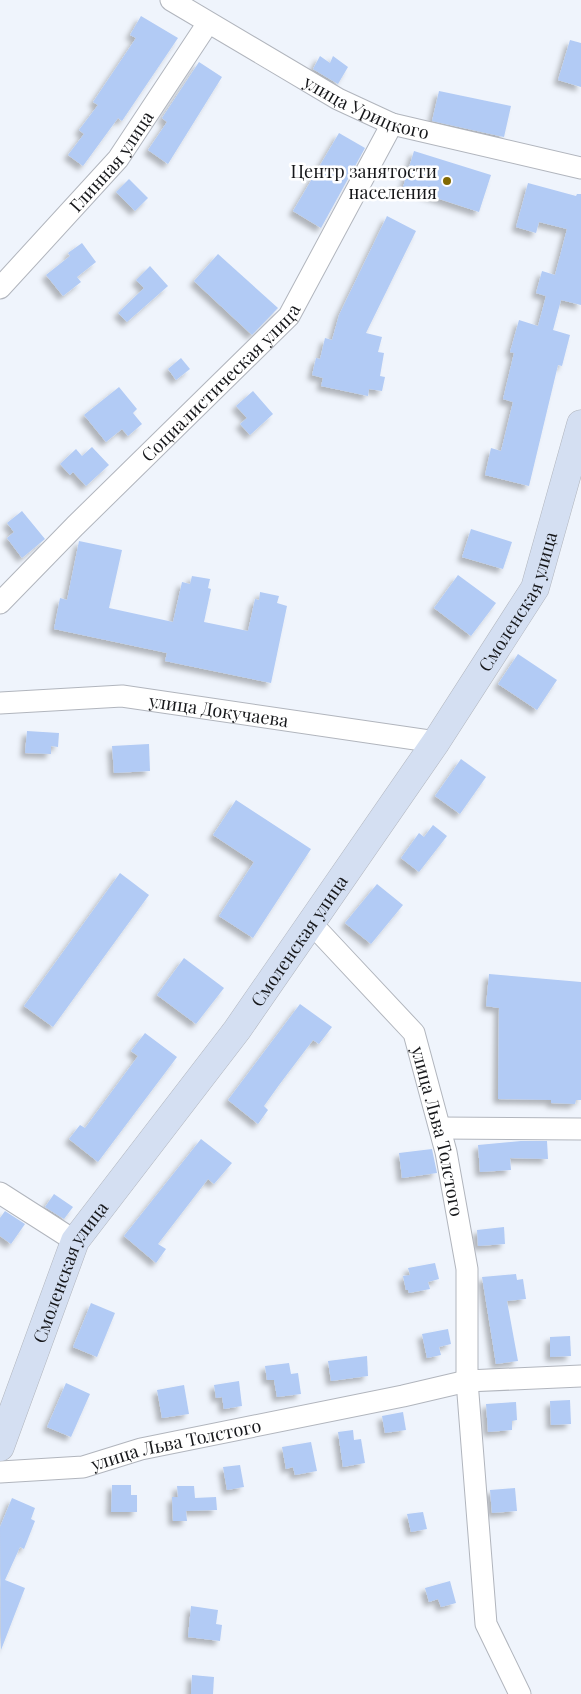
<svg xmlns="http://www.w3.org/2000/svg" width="581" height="1694" font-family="'Playfair Display',serif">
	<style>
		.building { fill: #b2cbf5; filter: url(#shadow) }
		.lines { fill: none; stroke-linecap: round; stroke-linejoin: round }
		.street-casing { stroke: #b1b5bd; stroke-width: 23 }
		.secondary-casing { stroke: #b1b5bd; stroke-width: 29 }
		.street { stroke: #fff; stroke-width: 21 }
		.secondary { stroke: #d4dff2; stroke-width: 28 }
		.poi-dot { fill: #826902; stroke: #fff; stroke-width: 2 }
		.labels { text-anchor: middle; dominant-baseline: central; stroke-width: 5; stroke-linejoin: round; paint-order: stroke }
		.street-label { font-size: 18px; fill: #16171a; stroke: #fff }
		.poi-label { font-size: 18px; fill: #16171a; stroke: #fff; text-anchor: end }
	</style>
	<defs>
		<filter id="shadow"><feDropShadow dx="-4.5" dy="4.5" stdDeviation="2.5" flood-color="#0004"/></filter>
	</defs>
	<rect width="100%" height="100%" fill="#eff4fc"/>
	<g class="building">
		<path d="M 141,16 L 178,38 L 122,121 L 118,118 L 83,166 L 68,155 L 84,134 L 79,130 L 98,105 L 93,102 L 136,38 L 130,35 Z"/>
		<path d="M 570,40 L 581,43 L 581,87 L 558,80 Z"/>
		<path d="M 320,56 L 330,63 L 333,56 L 348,67 L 338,84 L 313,69 Z"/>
		<path d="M 199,62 L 222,77 L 168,164 L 148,150 L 167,122 L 162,118 Z"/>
		<path d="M 439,91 L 511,106 L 504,137 L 432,121 Z"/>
		<path d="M 339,133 L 365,148 L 321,228 L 293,211 Z"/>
		<path d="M 414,151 L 491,175 L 479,212 L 403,187 Z"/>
		<path d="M 129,179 L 148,198 L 135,211 L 116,192 Z"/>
		<path d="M 528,183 L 576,196 L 577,194 L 581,194 L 581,305 L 561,300 L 553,330 L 570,335 L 562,366 L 558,365 L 529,486 L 485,475 L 491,448 L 501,451 L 513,402 L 503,399 L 514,353 L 510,352 L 519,320 L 538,326 L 546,296 L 536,293 L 542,271 L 555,275 L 567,229 L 539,222 L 536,233 L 516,227 Z"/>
		<path d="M 387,216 L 416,231 L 366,333 L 382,337 L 378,352 L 384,353 L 380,376 L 385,377 L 382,391 L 369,389 L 368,396 L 321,386 L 323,378 L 312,375 L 316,358 L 320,359 L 325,338 L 332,340 L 339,315 Z"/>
		<path d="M 82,243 L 96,262 L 77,277 L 81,282 L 63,296 L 46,275 L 70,256 L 68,253 Z"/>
		<path d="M 218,254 L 278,308 L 252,335 L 194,281 Z"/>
		<path d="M 150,266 L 168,286 L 127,322 L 118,313 L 144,288 L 136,280 Z"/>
		<path d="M 181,358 L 190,369 L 176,380 L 168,369 Z"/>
		<path d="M 119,387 L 137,409 L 133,413 L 142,424 L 128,436 L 122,429 L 106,442 L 84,415 Z"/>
		<path d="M 253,391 L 273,414 L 250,435 L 240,424 L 247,418 L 236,406 Z"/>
		<path d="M 92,447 L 109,465 L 86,486 L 73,472 L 70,475 L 60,464 L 76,449 L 82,456 Z"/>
		<path d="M 22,511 L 45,539 L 22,558 L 7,538 L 14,532 L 7,523 Z"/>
		<path d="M 471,529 L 512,542 L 503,569 L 462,557 Z"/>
		<path d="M 79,541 L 122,550 L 109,608 L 173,622 L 182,582 L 190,584 L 192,576 L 210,579 L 208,588 L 211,589 L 204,622 L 248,631 L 255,599 L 259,600 L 260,592 L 279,596 L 277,603 L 287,606 L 271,683 L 165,661 L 167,653 L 54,629 L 60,598 L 67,600 Z"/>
		<path d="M 458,575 L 496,603 L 471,636 L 434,608 Z"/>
		<path d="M 518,654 L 557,680 L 537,710 L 498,684 Z"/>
		<path d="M 27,731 L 59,733 L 58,747 L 51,746 L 51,754 L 25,753 Z"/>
		<path d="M 149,744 L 150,771 L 114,773 L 112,746 Z"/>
		<path d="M 461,759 L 486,777 L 460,814 L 435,796 Z"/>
		<path d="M 236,800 L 311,849 L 253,938 L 219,916 L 254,862 L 213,835 Z"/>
		<path d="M 433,825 L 447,836 L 419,872 L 401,858 L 419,833 L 424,837 Z"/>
		<path d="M 120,873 L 149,895 L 53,1027 L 24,1006 Z"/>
		<path d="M 377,884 L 403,905 L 371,944 L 345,923 Z"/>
		<path d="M 184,958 L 224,988 L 196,1024 L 157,995 Z"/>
		<path d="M 489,974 L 581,982 L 581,1100 L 576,1100 L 575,1104 L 551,1103 L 551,1100 L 498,1099 L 499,1008 L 486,1006 Z"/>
		<path d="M 300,1004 L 332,1027 L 319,1044 L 313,1040 L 279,1085 L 264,1106 L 268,1110 L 258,1124 L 228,1100 Z"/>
		<path d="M 145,1033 L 177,1057 L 98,1162 L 69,1139 L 80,1125 L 85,1128 L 138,1056 L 131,1051 Z"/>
		<path d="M 201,1139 L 232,1163 L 214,1184 L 208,1179 L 158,1244 L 166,1249 L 156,1263 L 124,1236 Z"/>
		<path d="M 521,1141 L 547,1141 L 548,1159 L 510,1158 L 511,1170 L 480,1172 L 478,1145 Z"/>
		<path d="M 432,1149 L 437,1173 L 402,1178 L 399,1153 Z"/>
		<path d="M 54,1194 L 73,1207 L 64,1219 L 45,1207 Z"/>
		<path d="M 5,1211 L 25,1224 L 11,1244 L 0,1236 L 0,1218 Z"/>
		<path d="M 504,1227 L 505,1244 L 478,1246 L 477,1230 Z"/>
		<path d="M 435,1263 L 439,1279 L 428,1282 L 430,1289 L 409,1293 L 408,1290 L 406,1290 L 403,1276 L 410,1275 L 408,1268 Z"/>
		<path d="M 516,1274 L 517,1280 L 523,1279 L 526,1299 L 507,1301 L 518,1361 L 496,1364 L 482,1277 Z"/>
		<path d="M 91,1303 L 115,1313 L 97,1357 L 73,1347 Z"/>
		<path d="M 448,1329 L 451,1344 L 439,1347 L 441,1355 L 427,1358 L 422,1334 Z"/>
		<path d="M 570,1336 L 571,1356 L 550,1357 L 550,1337 Z"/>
		<path d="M 367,1356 L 368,1376 L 331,1381 L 328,1361 Z"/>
		<path d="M 289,1363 L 291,1374 L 298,1373 L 301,1394 L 277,1397 L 274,1380 L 267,1380 L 265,1366 Z"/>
		<path d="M 239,1381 L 242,1406 L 224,1409 L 222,1397 L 216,1398 L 214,1385 Z"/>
		<path d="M 66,1383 L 90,1394 L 71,1437 L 47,1427 Z"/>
		<path d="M 184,1385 L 189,1414 L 162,1418 L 157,1390 Z"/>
		<path d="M 570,1400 L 571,1424 L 551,1425 L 550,1401 Z"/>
		<path d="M 516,1402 L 517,1420 L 512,1421 L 512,1430 L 488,1432 L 486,1404 Z"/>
		<path d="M 403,1412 L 406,1430 L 385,1433 L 382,1416 Z"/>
		<path d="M 353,1430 L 354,1440 L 361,1439 L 365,1463 L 343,1467 L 338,1432 Z"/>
		<path d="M 311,1442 L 317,1471 L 295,1475 L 293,1467 L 286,1469 L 282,1447 Z"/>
		<path d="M 240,1465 L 244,1487 L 227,1490 L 223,1467 Z"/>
		<path d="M 112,1485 L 131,1485 L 131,1495 L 137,1495 L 137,1512 L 111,1512 Z"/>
		<path d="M 177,1486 L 194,1486 L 195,1498 L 216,1497 L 217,1510 L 186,1511 L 187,1521 L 173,1521 L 172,1497 L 178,1497 Z"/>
		<path d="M 515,1488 L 517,1511 L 492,1513 L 490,1490 Z"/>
		<path d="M 12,1498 L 35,1508 L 31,1519 L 35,1521 L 24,1549 L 20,1547 L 5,1580 L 25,1588 L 1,1650 L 0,1527 Z"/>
		<path d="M 423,1512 L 427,1529 L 411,1532 L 407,1514 Z"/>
		<path d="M 450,1581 L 456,1603 L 441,1607 L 438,1599 L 429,1602 L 425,1588 Z"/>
		<path d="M 191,1606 L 218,1610 L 216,1624 L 222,1625 L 220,1641 L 188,1637 Z"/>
		<path d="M 192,1675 L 214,1677 L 213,1694 L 191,1694 Z"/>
	</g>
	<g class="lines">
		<g class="street-casing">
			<g id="street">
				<path id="s1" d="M 171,0 L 338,99 L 392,124 L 581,168"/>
				<path id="s2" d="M 0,288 L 118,159 L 208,23"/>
				<path id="s3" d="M 0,603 L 75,526 L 289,316 L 392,124"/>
				<path id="s4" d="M 0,703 L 122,696 L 436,742"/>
				<path id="s5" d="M 311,923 L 414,1033 L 446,1152 L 467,1269 L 467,1381 L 486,1624 L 520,1694"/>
				<path d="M 440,1128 L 581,1129"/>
				<path d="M 0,1193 L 75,1241"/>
				<path id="s6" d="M 0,1472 L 83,1467 L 141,1449 L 403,1396 L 467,1381 L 581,1376"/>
			</g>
		</g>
		<g class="secondary-casing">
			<g id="secondary">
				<path id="s7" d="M 0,1447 L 75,1241 L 237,1030 L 436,742 L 535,588 L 581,424"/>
			</g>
		</g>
		<use href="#street" class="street"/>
		<use href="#secondary" class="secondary"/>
	</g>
	<circle class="poi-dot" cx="447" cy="181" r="5"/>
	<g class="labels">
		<g class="street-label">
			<text stroke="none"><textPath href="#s1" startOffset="224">улица Урицкого</textPath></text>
			<text stroke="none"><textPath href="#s2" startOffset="169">Глинная улица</textPath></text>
			<text stroke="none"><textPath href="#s3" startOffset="312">Социалистическая улица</textPath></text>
			<text stroke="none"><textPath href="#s7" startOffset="999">Смоленская улица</textPath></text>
			<text stroke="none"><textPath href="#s4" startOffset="220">улица Докучаева</textPath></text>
			<text stroke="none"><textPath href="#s7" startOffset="594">Смоленская улица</textPath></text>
			<text stroke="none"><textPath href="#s5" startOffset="252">улица Льва Толстого</textPath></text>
			<text stroke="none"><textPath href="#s7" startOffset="189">Смоленская улица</textPath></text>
			<text stroke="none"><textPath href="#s6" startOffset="179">улица Льва Толстого</textPath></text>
		</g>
		<g class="poi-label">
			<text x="437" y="171">Центр занятости<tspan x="437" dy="21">населения</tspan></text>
		</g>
	</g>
</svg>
